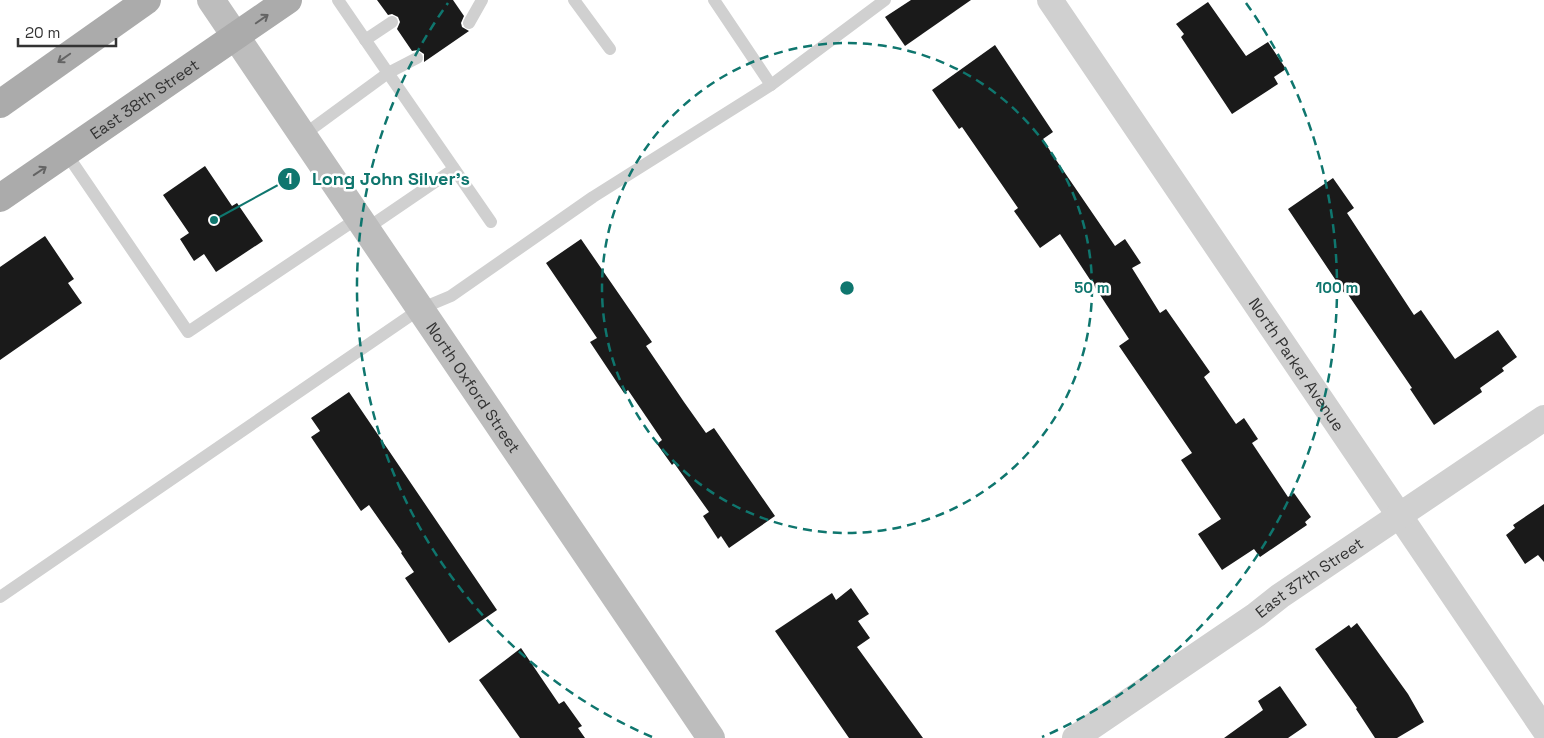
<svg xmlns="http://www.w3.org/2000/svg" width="1544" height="738" font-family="'Space Grotesk',sans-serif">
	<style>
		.building { fill: #1a1a1a }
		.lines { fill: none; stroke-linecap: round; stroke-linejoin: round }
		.lane { stroke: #d0d0d0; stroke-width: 12 }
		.street { stroke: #d0d0d0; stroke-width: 26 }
		.secondary { stroke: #bdbdbd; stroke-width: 28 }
		.primary { stroke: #ababab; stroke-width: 28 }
		.oneway { stroke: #636363 }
		.ring { fill: none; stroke: #0f766e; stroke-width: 2.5; stroke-dasharray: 9 6 }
		.labels { text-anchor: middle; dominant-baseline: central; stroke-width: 5; stroke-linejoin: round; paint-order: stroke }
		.street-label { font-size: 16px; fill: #333; stroke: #fff }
		.centre { fill: #0f766e; stroke: #fff; stroke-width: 2.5 }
		.ring-label { font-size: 15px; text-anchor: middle; font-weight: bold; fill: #0f766e; stroke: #fff; stroke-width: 5; stroke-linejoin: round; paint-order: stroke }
		.leader { fill: none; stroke: #0f766e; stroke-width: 2 }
		.callout-dot { fill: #0f766e; stroke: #fff; stroke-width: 2 }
		.mark-label { font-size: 15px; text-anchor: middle; font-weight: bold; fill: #fff }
		.callout-label { font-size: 18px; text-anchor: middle; font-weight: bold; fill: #0f766e; stroke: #fff; stroke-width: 5; stroke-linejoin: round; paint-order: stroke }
	</style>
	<rect width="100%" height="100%" fill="#fff"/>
	<g class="building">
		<path d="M 377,0 L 453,0 L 464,16 L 461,23 L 462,27 L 469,31 L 424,62 L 424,54 L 418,50 L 412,51 L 397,29 L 400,22 L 398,17 L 392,14 L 388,15 Z"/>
		<path d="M 911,0 L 971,0 L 905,46 L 885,17 Z"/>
		<path d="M 1208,2 L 1246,56 L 1268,42 L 1286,69 L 1274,77 L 1278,84 L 1232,114 L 1181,37 L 1184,34 L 1176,24 Z"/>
		<path d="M 995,45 L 1053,132 L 1043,139 L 1052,154 L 1115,246 L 1125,239 L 1141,263 L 1132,268 L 1160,313 L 1166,309 L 1210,372 L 1204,377 L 1236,424 L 1244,418 L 1258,439 L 1252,443 L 1288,497 L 1294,493 L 1311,517 L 1305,522 L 1307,525 L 1260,557 L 1254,549 L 1222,570 L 1198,534 L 1221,519 L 1181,460 L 1192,453 L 1119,346 L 1129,339 L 1060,234 L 1040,248 L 1014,211 L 1018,208 L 962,127 L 959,129 L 932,90 Z"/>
		<path d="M 205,166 L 232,206 L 237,203 L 263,241 L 216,272 L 204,254 L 194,261 L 180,239 L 189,233 L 163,195 Z"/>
		<path d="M 1333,178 L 1354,208 L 1347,213 L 1414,315 L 1421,310 L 1455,359 L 1498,330 L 1517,357 L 1502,368 L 1504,371 L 1480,388 L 1482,392 L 1434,425 L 1410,389 L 1412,388 L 1347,293 L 1345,294 L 1288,209 Z"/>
		<path d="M 45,236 L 74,279 L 68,283 L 82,303 L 0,360 L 0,267 Z"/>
		<path d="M 581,239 L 652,342 L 646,346 L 684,402 L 706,433 L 714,428 L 775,516 L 729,548 L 721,536 L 718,539 L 703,516 L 709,512 L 674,463 L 672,465 L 657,444 L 662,440 L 628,390 L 624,393 L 590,342 L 597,338 L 546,263 Z"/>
		<path d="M 349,392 L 497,610 L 449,643 L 405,578 L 414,572 L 401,553 L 402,552 L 369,505 L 361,511 L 311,437 L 320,431 L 311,418 Z"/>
		<path d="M 1544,504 L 1544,562 L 1538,555 L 1525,564 L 1506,535 L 1515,528 L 1513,525 Z"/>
		<path d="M 851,588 L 869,614 L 858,621 L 870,638 L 857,647 L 923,738 L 849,738 L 775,631 L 832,593 L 836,600 Z"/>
		<path d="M 1357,623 L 1408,694 L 1424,722 L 1397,738 L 1375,738 L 1356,709 L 1357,708 L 1315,649 L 1349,625 L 1351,628 Z"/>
		<path d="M 521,648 L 559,704 L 564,701 L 582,726 L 578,728 L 585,738 L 520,738 L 479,680 Z"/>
		<path d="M 1280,686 L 1307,725 L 1288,738 L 1224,738 L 1263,710 L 1258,701 Z"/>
	</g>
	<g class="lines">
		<g class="lane">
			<path d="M 574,0 L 610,49"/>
			<path d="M 714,0 L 771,85"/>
			<path d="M 469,23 L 482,0"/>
			<path d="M 365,40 L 392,22"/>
			<path d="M 417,58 L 388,73 L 491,222"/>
			<path d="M 302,136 L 388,73 L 338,0"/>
			<path d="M 66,153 L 188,332 L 358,218"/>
			<path d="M 366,229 L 454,169"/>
			<path d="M 0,597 L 420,309 L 451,296 L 593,197 L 771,85 L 885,0"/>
		</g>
		<g class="street">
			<path id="s1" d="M 1050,0 L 1544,729"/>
			<path id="s2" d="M 1075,738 L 1256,615 L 1280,596 L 1544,418"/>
		</g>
		<path class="secondary" id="s3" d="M 211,0 L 711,738"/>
		<g class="primary">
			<path d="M 0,104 L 147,0"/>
			<path id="s4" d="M 0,198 L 288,0"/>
		</g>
	</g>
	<defs><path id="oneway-shaft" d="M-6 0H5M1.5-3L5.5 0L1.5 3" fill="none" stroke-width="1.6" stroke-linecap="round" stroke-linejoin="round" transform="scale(1.25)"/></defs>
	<g class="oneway">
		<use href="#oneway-shaft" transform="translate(262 19) rotate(-35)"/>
		<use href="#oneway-shaft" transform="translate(64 58) rotate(145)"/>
		<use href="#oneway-shaft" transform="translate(40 171) rotate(-34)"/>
	</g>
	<g class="ring">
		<circle cx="847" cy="288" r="245"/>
		<path d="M652 737A490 490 0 0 1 448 3M1246 3A490 490 0 0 1 1042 737"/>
	</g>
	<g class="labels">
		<g class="street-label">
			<text stroke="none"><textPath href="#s4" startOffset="175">East 38th Street</textPath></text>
			<text stroke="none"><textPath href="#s1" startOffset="440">North Parker Avenue</textPath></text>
			<text stroke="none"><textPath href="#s3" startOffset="468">North Oxford Street</textPath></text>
			<text stroke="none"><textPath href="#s2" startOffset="284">East 37th Street</textPath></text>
		</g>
	</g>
	<circle cx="847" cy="288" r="8" class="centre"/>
	<g class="ring-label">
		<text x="1092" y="293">50 m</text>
		<text x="1337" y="293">100 m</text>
	</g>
	<path class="leader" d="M214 220L289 179"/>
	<g class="callout-dot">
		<circle cx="214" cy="220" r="5"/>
		<circle cx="289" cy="179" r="12"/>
	</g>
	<g class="mark-label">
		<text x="289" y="184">1</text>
	</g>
	<g class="callout-label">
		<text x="391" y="185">Long John Silver's</text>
	</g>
	<path d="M18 38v8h98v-8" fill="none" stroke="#333333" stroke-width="2.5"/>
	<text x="25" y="38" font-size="15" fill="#333333" stroke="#ffffff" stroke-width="4" paint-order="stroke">20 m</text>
</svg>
